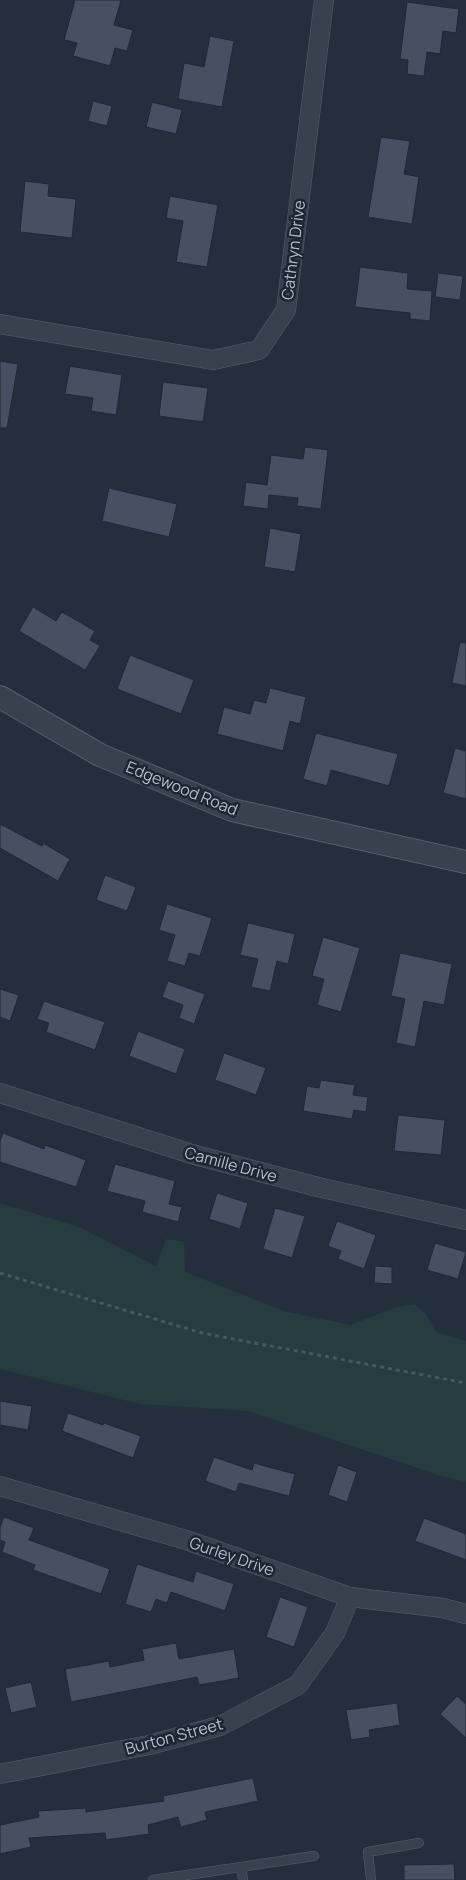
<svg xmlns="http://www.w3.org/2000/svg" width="466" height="1880" font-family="Manrope,sans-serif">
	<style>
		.green { fill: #263c3f }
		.building { fill: #455162; stroke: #1f2835 }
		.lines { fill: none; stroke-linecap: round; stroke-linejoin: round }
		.service-casing { stroke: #565f6c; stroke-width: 10 }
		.minor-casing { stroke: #565f6c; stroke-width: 20 }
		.tertiary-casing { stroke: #565f6c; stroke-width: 24 }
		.path { stroke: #44595c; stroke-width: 3; stroke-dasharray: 4 4; stroke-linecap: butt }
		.service { stroke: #38414e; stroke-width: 9 }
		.minor { stroke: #38414e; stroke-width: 19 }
		.tertiary { stroke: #38414e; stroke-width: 22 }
		.labels { text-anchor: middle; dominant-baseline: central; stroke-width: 5; stroke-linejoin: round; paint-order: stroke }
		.street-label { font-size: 16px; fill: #b4bcc9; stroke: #1d2633 }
	</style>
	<rect width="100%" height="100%" fill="#242f3e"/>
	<path class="green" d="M 0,1203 L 79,1227 L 156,1266 L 166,1239 L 184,1242 L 185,1272 L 284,1311 L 351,1325 L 393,1308 L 415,1304 L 426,1314 L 436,1332 L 466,1341 L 466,1482 L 438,1475 L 248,1411 L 140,1404 L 0,1369 Z"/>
	<g class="building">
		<path d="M 75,0 L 121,0 L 114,25 L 133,30 L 127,51 L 115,48 L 110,66 L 73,56 L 77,43 L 64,40 Z"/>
		<path d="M 407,2 L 459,9 L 456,33 L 443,31 L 440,54 L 427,52 L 424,76 L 407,74 L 408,60 L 400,59 Z"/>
		<path d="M 210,36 L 234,41 L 222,107 L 178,99 L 184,63 L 204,67 Z"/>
		<path d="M 93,101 L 112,106 L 107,126 L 88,121 Z"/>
		<path d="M 152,102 L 182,110 L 176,134 L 146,127 Z"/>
		<path d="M 381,137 L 410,141 L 404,174 L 419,177 L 412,224 L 368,217 Z"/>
		<path d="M 25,181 L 49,184 L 48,196 L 76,199 L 72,238 L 20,232 Z"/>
		<path d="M 170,196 L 218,205 L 207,267 L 176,262 L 183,221 L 166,218 Z"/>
		<path d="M 360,267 L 408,273 L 407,289 L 432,291 L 430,321 L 410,319 L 410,313 L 355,307 Z"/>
		<path d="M 438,273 L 463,276 L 460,300 L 435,297 Z"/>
		<path d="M 0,361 L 18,364 L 7,428 L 0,428 Z"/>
		<path d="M 70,366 L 122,375 L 116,415 L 91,411 L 93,398 L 65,394 Z"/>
		<path d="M 163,382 L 208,388 L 203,422 L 159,416 Z"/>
		<path d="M 305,447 L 328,450 L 321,509 L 297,506 L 298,498 L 269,495 L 268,509 L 243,506 L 246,482 L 267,485 L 271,455 L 303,459 Z"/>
		<path d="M 109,488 L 177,504 L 169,537 L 102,521 Z"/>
		<path d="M 270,528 L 301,534 L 295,572 L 264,567 Z"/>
		<path d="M 33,607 L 56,621 L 62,612 L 95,631 L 90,640 L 100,646 L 85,670 L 19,631 Z"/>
		<path d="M 460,642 L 466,643 L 466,686 L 452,683 Z"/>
		<path d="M 130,655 L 194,680 L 181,714 L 117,689 Z"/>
		<path d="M 270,688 L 306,697 L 300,724 L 290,721 L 283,751 L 217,734 L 224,707 L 250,714 L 254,700 L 266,703 Z"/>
		<path d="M 316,733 L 398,754 L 389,786 L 331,770 L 327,786 L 303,779 Z"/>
		<path d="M 455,748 L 466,751 L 466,799 L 443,793 Z"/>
		<path d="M 0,824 L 42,846 L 43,843 L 70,859 L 58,881 L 0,848 Z"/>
		<path d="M 105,875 L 136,887 L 127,911 L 96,900 Z"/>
		<path d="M 167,904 L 212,918 L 200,956 L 189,953 L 185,966 L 167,961 L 175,935 L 159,930 Z"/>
		<path d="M 248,923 L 295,934 L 288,964 L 277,961 L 270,991 L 251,987 L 258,959 L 240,955 Z"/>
		<path d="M 323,937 L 360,948 L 341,1012 L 317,1005 L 324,979 L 312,976 Z"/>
		<path d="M 400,953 L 452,964 L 444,1005 L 424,1001 L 415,1047 L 396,1043 L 405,999 L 391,996 Z"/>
		<path d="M 168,981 L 205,994 L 194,1024 L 179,1018 L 183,1005 L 162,997 Z"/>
		<path d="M 0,989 L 19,995 L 10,1021 L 0,1017 Z"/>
		<path d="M 44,1001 L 105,1022 L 95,1050 L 46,1032 L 49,1023 L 37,1019 Z"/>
		<path d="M 138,1031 L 185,1049 L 176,1074 L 129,1056 Z"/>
		<path d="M 224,1053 L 266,1068 L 256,1095 L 215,1080 Z"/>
		<path d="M 321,1080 L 355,1085 L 353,1095 L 368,1097 L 366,1112 L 354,1110 L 352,1119 L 303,1111 L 307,1086 L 319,1088 Z"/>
		<path d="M 398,1115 L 445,1120 L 441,1155 L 394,1151 Z"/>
		<path d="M 3,1133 L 44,1149 L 45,1145 L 86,1160 L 76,1187 L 0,1162 L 0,1141 Z"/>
		<path d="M 115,1164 L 175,1181 L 169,1204 L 182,1207 L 178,1222 L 142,1212 L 145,1201 L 107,1191 Z"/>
		<path d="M 217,1193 L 248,1203 L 240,1229 L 209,1219 Z"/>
		<path d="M 275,1208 L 305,1216 L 292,1258 L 263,1249 Z"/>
		<path d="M 337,1221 L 376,1235 L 364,1269 L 338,1259 L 341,1251 L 328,1246 Z"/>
		<path d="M 435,1243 L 466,1252 L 458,1279 L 427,1270 Z"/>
		<path d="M 375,1266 L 392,1267 L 392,1284 L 374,1283 Z"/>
		<path d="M 0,1401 L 32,1406 L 28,1430 L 0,1425 Z"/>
		<path d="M 68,1413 L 103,1425 L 104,1423 L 141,1436 L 133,1458 L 62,1431 Z"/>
		<path d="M 214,1457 L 252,1470 L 254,1463 L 295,1474 L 289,1496 L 239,1483 L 236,1492 L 205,1481 Z"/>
		<path d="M 338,1465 L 357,1472 L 347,1502 L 328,1495 Z"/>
		<path d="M 4,1517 L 34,1528 L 29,1540 L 110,1569 L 101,1594 L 33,1570 L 35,1565 L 2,1552 L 5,1542 L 0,1540 L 0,1527 Z"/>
		<path d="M 424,1518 L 466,1534 L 466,1560 L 415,1541 Z"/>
		<path d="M 137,1564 L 193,1582 L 196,1571 L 234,1584 L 225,1611 L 171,1592 L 167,1603 L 156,1599 L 151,1612 L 125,1604 Z"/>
		<path d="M 280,1597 L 308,1607 L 294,1647 L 266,1637 Z"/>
		<path d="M 176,1643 L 179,1659 L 234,1649 L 239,1678 L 199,1685 L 197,1677 L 71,1702 L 65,1669 L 109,1661 L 110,1667 L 144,1660 L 142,1649 Z"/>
		<path d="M 31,1682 L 37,1707 L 11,1713 L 5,1688 Z"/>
		<path d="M 457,1696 L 466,1704 L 466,1738 L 440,1714 Z"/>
		<path d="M 397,1703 L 400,1725 L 369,1730 L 370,1737 L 351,1740 L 346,1710 Z"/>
		<path d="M 253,1778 L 258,1801 L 205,1812 L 207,1820 L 181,1827 L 178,1817 L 148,1825 L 149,1834 L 106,1840 L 105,1833 L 29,1838 L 31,1847 L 0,1854 L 0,1825 L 39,1817 L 38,1811 L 86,1808 L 86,1812 L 164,1801 L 163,1796 Z"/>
		<path d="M 454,1864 L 455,1880 L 404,1880 L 404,1865 Z"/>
	</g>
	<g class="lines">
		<g class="service-casing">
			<g id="service">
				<path d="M 241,1867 L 314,1856"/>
				<path d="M 153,1880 L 241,1867 L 243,1880"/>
				<path d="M 371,1880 L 368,1852 L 419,1843"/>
			</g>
		</g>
		<g class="minor-casing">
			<g id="minor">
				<path d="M 0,324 L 213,360 L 259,350 L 286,310 L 324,0"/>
				<path d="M 0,1093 L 195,1155 L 322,1188 L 466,1220"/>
				<path d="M 0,1486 L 186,1540 L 350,1597 L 443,1608 L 466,1614"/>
				<path d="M 0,1774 L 149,1745 L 220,1726 L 298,1685 L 335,1633 L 350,1597"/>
			</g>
		</g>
		<g class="tertiary-casing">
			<path id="tertiary" d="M 0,697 L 100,755 L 232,810 L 466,862"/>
		</g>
		<path class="path" d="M 0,1273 L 202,1333 L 466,1383"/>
		<use href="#service" class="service"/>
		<use href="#minor" class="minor"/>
		<use href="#tertiary" class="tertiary"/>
	</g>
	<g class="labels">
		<g class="street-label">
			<text transform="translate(293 250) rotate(-83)">Cathryn Drive</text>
			<text transform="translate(182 788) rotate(22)">Edgewood Road</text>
			<text transform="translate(231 1164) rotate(15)">Camille Drive</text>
			<text transform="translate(232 1556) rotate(19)">Gurley Drive</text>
			<text transform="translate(174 1736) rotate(-15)">Burton Street</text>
		</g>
	</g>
</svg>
